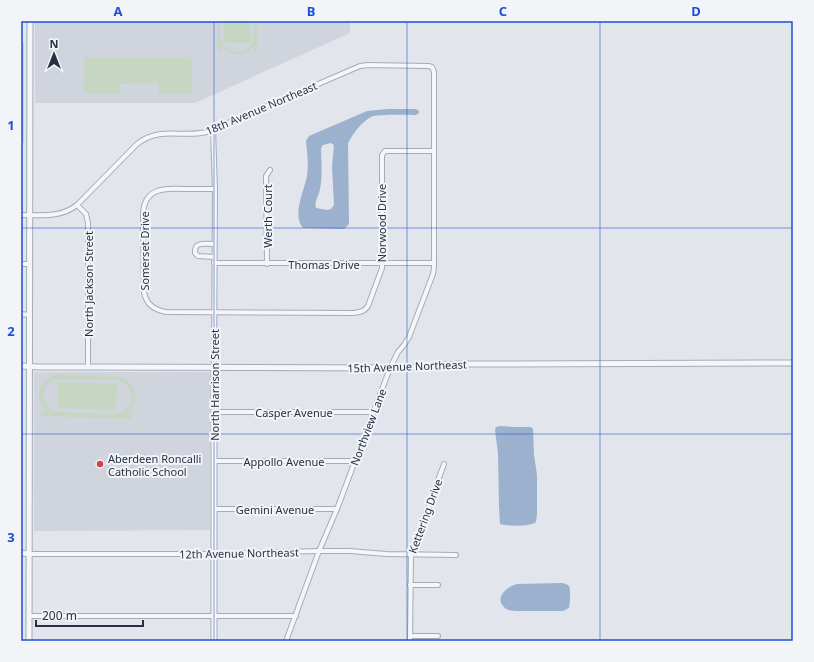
<svg xmlns="http://www.w3.org/2000/svg" width="814" height="662" font-family="'Noto Sans',sans-serif">
	<style>
		.built { fill: #d0d4dd }
		.green { fill: #c6d6c3; fill-rule: evenodd }
		.water { fill: #9bb1cd; fill-rule: evenodd }
		.lines { fill: none; stroke-linecap: round; stroke-linejoin: round }
		.minor-casing { stroke: #a7abb6; stroke-width: 6 }
		.tertiary-casing { stroke: #a7abb6; stroke-width: 7 }
		.minor { stroke: #f5f6f9; stroke-width: 4 }
		.tertiary { stroke: #f5f6f9; stroke-width: 5 }
		.grid { fill: none; stroke: #1d4ed8; stroke-width: 1; stroke-opacity: 0.55 }
		.poi-dot { fill: #d7404e; stroke: #f2f4f8; stroke-width: 1.5 }
		.labels { text-anchor: middle; dominant-baseline: central; stroke-width: 4; stroke-linejoin: round; paint-order: stroke }
		.street-label { font-size: 11px; fill: #293145; stroke: #f2f4f8 }
		.poi-label { font-size: 11px; fill: #293145; stroke: #f2f4f8; text-anchor: start }
		.neatline { fill: none; stroke: #1d4ed8; stroke-width: 1.5 }
		.grid-label { font-size: 13px; text-anchor: middle; font-weight: bold; fill: #1d4ed8 }
	</style>
	<rect width="100%" height="100%" fill="#e2e5eb"/>
	<g class="built">
		<path d="M 35,21 L 350,21 L 350,33 L 195,103 L 35,103 Z"/>
		<path d="M 34,372 L 210,372 L 210,530 L 34,531 Z"/>
	</g>
	<g class="green">
		<path d="M 217,21 L 220,21 C 220,28 219,36 222,43 C 228,55 247,55 252,43 C 255,36 254,28 254,21 L 257,21 L 257,52 L 254,52 L 254,46 C 244,57 230,57 221,46 L 220,52 L 218,52 Z"/>
		<path d="M 224,21 L 250,21 L 251,43 L 224,43 Z"/>
		<rect x="21" y="43" width="3" height="100"/>
		<path d="M 85,57 L 191,57 L 193,90 L 189,94 L 159,93 L 158,83 L 120,84 L 120,94 L 86,93 L 83,91 Z"/>
		<path d="M 61,374 L 115,376 C 136,378 142,400 127,414 L 132,415 L 132,419 L 41,416 L 41,412 L 47,412 C 32,398 40,375 61,374 ZM 56,379 L 115,380 C 136,383 137,410 116,414 L 61,412 C 41,410 36,387 56,379 Z"/>
		<path d="M 58,382 L 117,384 L 116,410 L 58,408 Z"/>
	</g>
	<g class="water">
		<path d="M 388,109 L 416,109 L 419,111 L 419,113 L 416,115 C 408,115 376,114 371,117 C 361,122 353,134 348,143 L 349,224 L 344,229 L 303,228 C 292,215 304,191 307,176 C 309,165 307,152 306,141 L 309,136 L 367,111 ZM 331,143 L 334,145 L 332,166 L 334,205 L 331,209 L 327,210 L 316,208 C 314,201 319,196 320,189 C 323,176 321,161 321,148 L 323,145 Z"/>
		<path d="M 501,426 L 513,427 L 531,427 L 533,429 L 534,455 L 537,475 L 537,514 L 536,522 C 530,527 507,526 500,524 L 499,507 L 498,453 L 495,430 L 496,427 Z"/>
		<path d="M 563,583 C 565,584 567,584 569,586 C 571,590 570,603 569,608 L 563,611 L 519,611 C 514,611 507,611 504,607 C 494,597 508,586 517,584 Z"/>
	</g>
	<g class="lines">
		<g class="minor-casing">
			<g id="minor">
				<path d="M 213,129 L 215,189 L 214,367"/>
				<path d="M 215,189 C 205,189 195,189 186,189 C 166,188 144,187 143,214 L 144,292 C 146,304 154,310 166,312 L 353,313 C 360,312 364,312 368,306 L 382,268 L 382,155 L 385,151 L 433,151"/>
				<path d="M 77,205 L 86,214 L 88,223 L 88,367"/>
				<path d="M 21,215 C 42,215 60,218 77,205 L 137,144 C 159,126 182,138 207,132 L 360,66 L 368,65 L 428,66 L 432,67 L 434,72 L 434,267 L 433,274 L 409,337 L 404,345 L 398,352 L 390,368 L 337,509 L 319,551 L 286,641"/>
				<path d="M 214,244 C 205,244 194,241 195,253 L 198,256 L 214,257"/>
				<path d="M 214,263 L 434,263"/>
				<path d="M 21,264 L 30,264"/>
				<path d="M 267,264 L 266,176 L 270,170"/>
				<path d="M 21,314 L 30,315"/>
				<path d="M 214,412 L 373,412"/>
				<path d="M 214,461 L 355,461"/>
				<path d="M 214,509 L 337,509"/>
				<path d="M 29,554 L 214,554 L 319,551 L 350,551 L 386,554 L 456,555"/>
				<path d="M 410,585 L 438,585"/>
				<path d="M 29,616 L 296,616"/>
				<path d="M 410,636 L 438,636"/>
				<path d="M 410,641 L 411,555 L 444,464"/>
			</g>
		</g>
		<g class="tertiary-casing">
			<g id="tertiary">
				<path d="M 21,366 L 39,367 L 88,367 L 390,368 L 421,367 L 460,364 L 501,364 L 793,363"/>
				<path d="M 21,553 L 29,554"/>
				<path d="M 29,641 L 30,21"/>
				<path d="M 214,641 L 214,367"/>
			</g>
		</g>
		<use href="#minor" class="minor"/>
		<use href="#tertiary" class="tertiary"/>
	</g>
	<path class="grid" d="M 214,21 L 214,641M 407,21 L 407,641M 600,21 L 600,641M 21,228 L 793,228M 21,434 L 793,434"/>
	<circle class="poi-dot" cx="100" cy="464" r="4"/>
	<g class="labels">
		<g class="street-label">
			<text transform="translate(261 108) rotate(-23)">18th Avenue Northeast</text>
			<text transform="translate(267 216) rotate(-90)">Werth Court</text>
			<text transform="translate(381 223) rotate(-90)">Norwood Drive</text>
			<text transform="translate(144 251) rotate(-90)">Somerset Drive</text>
			<text x="324" y="264">Thomas Drive</text>
			<text transform="translate(88 284) rotate(-90)">North Jackson Street</text>
			<text transform="translate(407 366) rotate(-2)">15th Avenue Northeast</text>
			<text transform="translate(214 385) rotate(-90)">North Harrison Street</text>
			<text x="294" y="412">Casper Avenue</text>
			<text transform="translate(368 427) rotate(-69)">Northview Lane</text>
			<text x="284" y="461">Appollo Avenue</text>
			<text x="275" y="509">Gemini Avenue</text>
			<text transform="translate(425 516) rotate(-70)">Kettering Drive</text>
			<text transform="translate(239 553) rotate(-1)">12th Avenue Northeast</text>
		</g>
		<g class="poi-label">
			<text x="108" y="458">Aberdeen Roncalli<tspan x="108" dy="13">Catholic School</tspan></text>
		</g>
	</g>
	<rect width="814" height="662" fill="none" stroke="#f2f4f8" stroke-width="44"/>
	<g transform="translate(54 54)" stroke="#f2f4f8" stroke-width="3" paint-order="stroke">
	<path d="M0-3L7 15L0 10L-7 15Z" fill="#293145"/>
	<text y="-6" font-size="11" font-weight="bold" text-anchor="middle" fill="#293145">N</text>
	</g>
	<path d="M36 620v6h107v-6" fill="none" stroke="#293145" stroke-width="2"/>
	<text x="42" y="620" font-size="12" fill="#293145" stroke="#f2f4f8" stroke-width="3" paint-order="stroke">200 m</text>
	<rect x="22" y="22" width="770" height="618" class="neatline"/>
	<g class="grid-label">
		<text x="118" y="16">A</text>
		<text x="311" y="16">B</text>
		<text x="503" y="16">C</text>
		<text x="696" y="16">D</text>
		<text x="11" y="130">1</text>
		<text x="11" y="336">2</text>
		<text x="11" y="542">3</text>
	</g>
</svg>
